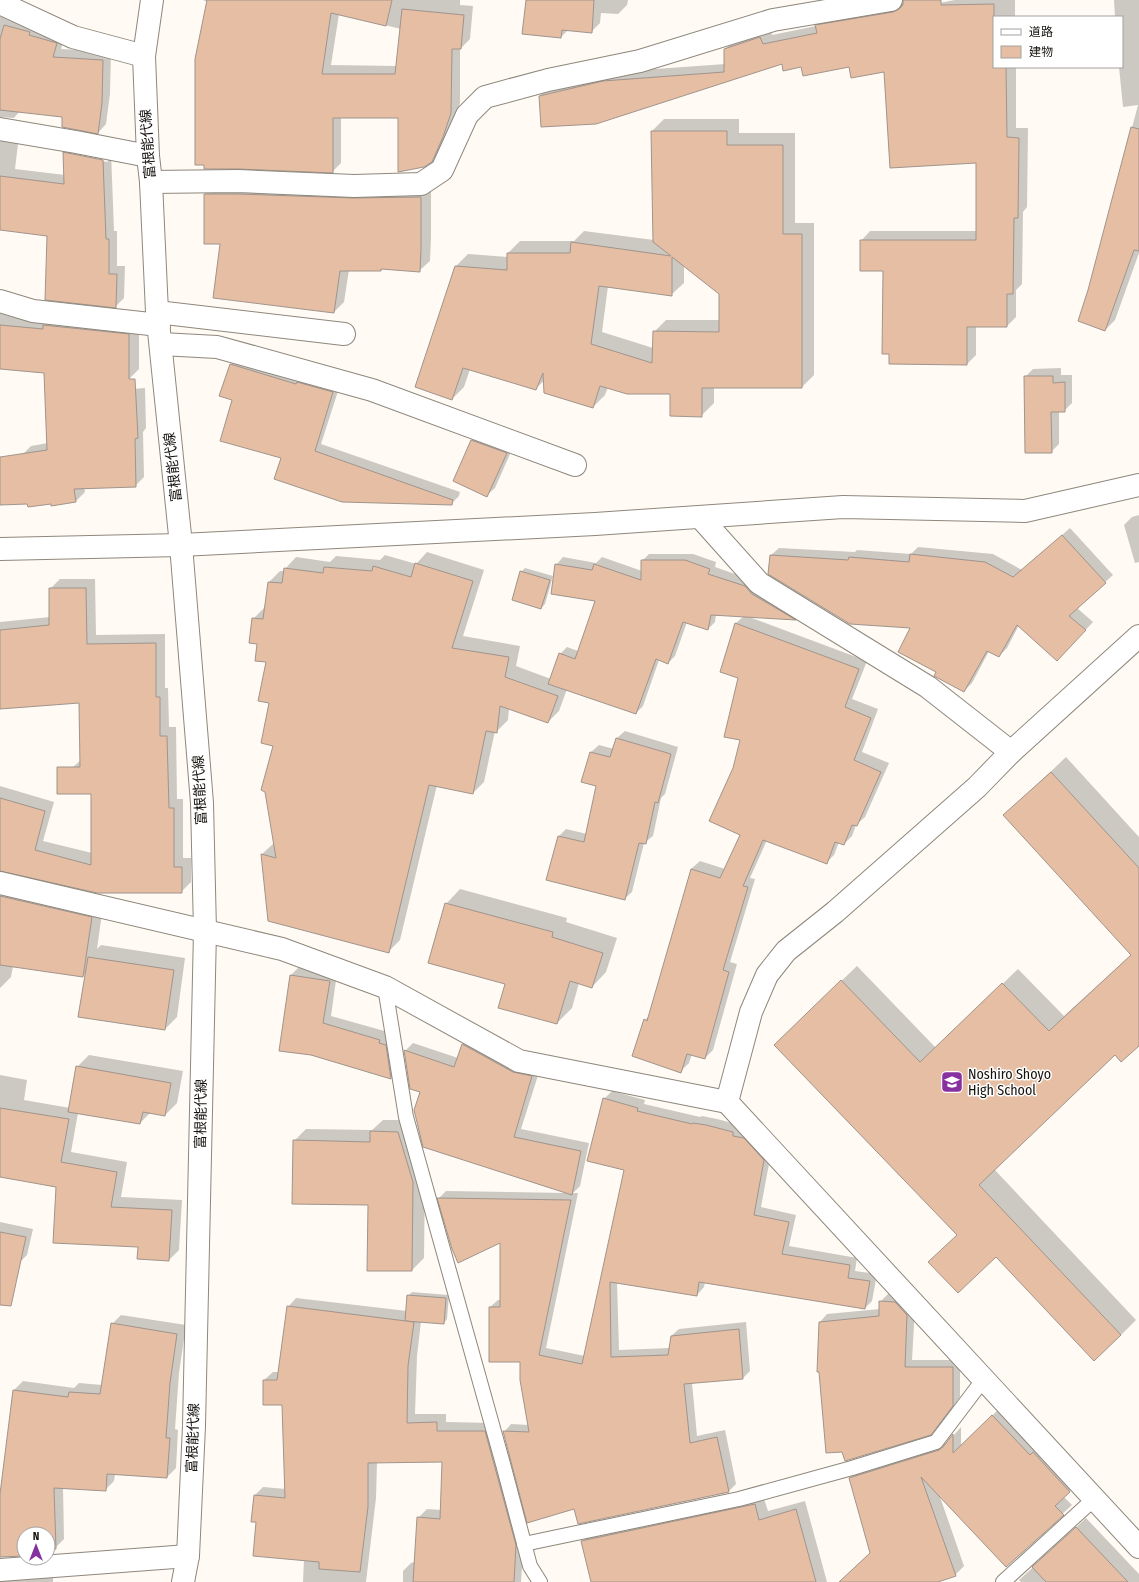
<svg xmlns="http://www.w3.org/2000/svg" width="1139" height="1582" font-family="'Fira Sans Condensed','Noto Sans JP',sans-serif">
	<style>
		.shadow { fill: #0003; fill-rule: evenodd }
		.building { fill: #e6bea3; stroke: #a0948c; fill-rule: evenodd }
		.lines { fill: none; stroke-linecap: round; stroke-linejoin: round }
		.service-casing { stroke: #8e877c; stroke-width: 16 }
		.minor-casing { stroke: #8e877c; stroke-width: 24 }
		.tertiary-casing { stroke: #8e877c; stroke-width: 24 }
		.secondary-casing { stroke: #8e877c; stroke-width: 24 }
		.service { stroke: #fff; stroke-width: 14 }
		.minor { stroke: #fff; stroke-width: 22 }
		.tertiary { stroke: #fff; stroke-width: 22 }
		.secondary { stroke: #fff; stroke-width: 22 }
		.labels { text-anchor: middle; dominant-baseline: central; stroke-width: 3; stroke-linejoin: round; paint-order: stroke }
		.street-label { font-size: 14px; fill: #16130f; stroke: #fff }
		.poi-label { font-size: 14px; fill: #16130f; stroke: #fff; text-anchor: start }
	</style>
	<rect width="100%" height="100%" fill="#fffaf3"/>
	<g class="shadow">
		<path d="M 203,0 L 460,0 L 460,5 L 473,6 L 470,39 L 460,49 L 460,103 L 452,127 L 441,151 L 431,161 L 399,117 L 341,117 L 341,163 L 332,172 L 207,2 ZM 339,14 L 401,29 L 397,66 L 331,65 Z"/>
		<path d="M 527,0 L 628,0 L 627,5 L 618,14 L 601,13 L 600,23 L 591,32 L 568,30 L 561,37 Z"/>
		<path d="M 909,0 L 912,0 L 913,8 L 955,0 L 1015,0 L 1015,17 L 994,17 L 994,67 L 1016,67 L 1016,128 L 1028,128 L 1027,207 L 1023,212 L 1022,284 L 1016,290 L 1016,317 L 1007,326 L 976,326 L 976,355 L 967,364 L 884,270 L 861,241 L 870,231 L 977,231 L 978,162 L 885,71 L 850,66 L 802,66 L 783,63 L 596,123 L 540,96 L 549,86 L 614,72 L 725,64 L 725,49 L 735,40 L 770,28 L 772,35 L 816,26 L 826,16 L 904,3 Z"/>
		<path d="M 1114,0 L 1139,0 L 1139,253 L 1115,320 L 1105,330 L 1089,291 L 1138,105 L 1123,107 L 1119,67 L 1122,67 L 1122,17 L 1115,17 Z"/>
		<path d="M 0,13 L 65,35 L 61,49 L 111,51 L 110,94 L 106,124 L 98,133 L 63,116 L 20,111 L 14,118 L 0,117 Z"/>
		<path d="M 664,119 L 739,119 L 739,133 L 795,133 L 795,223 L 814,223 L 814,375 L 802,387 L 714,387 L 714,403 L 701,416 L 671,393 L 608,387 L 605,395 L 593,407 L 545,380 L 535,389 L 470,369 L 464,387 L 452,399 L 456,266 L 468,254 L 508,257 L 508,253 L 520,241 L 574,241 L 584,231 L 654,240 L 652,131 ZM 684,265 L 720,294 L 720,320 L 666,320 L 654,332 L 653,348 L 602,332 L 608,286 L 671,295 L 684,283 Z"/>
		<path d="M 0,130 L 19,135 L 15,169 L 65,175 L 64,153 L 73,145 L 111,152 L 114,231 L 117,231 L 117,266 L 125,266 L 124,298 L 115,307 L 48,235 L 0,229 ZM 72,153 L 108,160 L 108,162 L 72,155 Z"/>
		<path d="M 216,184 L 431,187 L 431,238 L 430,261 L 419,271 L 383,268 L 381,270 L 349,270 L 344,302 L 334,312 L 221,243 L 205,194 Z"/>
		<path d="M 0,313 L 51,318 L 139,323 L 139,369 L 128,380 L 0,368 Z"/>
		<path d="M 238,357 L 340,385 L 321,444 L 460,492 L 459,496 L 451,504 L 282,457 L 233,400 L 221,396 L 231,364 Z"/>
		<path d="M 1061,368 L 1061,375 L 1072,375 L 1072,403 L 1064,411 L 1059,411 L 1059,444 L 1051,452 L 1025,377 L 1033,369 Z"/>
		<path d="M 145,388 L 146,428 L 143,432 L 144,477 L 135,486 L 84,487 L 85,492 L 76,501 L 52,505 L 52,502 L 0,504 L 0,462 L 22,455 L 31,446 L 48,443 L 55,395 Z"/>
		<path d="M 480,433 L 514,445 L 495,488 L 487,495 L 472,441 Z"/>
		<path d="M 1139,515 L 1139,562 L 1135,563 L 1124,525 L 1132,517 Z"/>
		<path d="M 1070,528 L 1113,575 L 1077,608 L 1093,622 L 1065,652 L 1019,625 L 1007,648 L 999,656 L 989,651 L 972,683 L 964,691 L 938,671 L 912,627 L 771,555 L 779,548 L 855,552 L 857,550 L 911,554 L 918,547 L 993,554 L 1022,570 Z"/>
		<path d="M 427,552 L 484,570 L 463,636 L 520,646 L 516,666 L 551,679 L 560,654 L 567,647 L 578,651 L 597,600 L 556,565 L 563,557 L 596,563 L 602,557 L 642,571 L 642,561 L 649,554 L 693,554 L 716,562 L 715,567 L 752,580 L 802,613 L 796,619 L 749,617 L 867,661 L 852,699 L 878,709 L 862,752 L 889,763 L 865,817 L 856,825 L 852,836 L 844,844 L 839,842 L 834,855 L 826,863 L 767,840 L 750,878 L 755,879 L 730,962 L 737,964 L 713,1050 L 705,1058 L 692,1054 L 689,1063 L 681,1071 L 645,1020 L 650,1015 L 691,869 L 700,861 L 725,869 L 741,834 L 734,768 L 741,740 L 739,677 L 722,672 L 736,623 L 744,616 L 716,614 L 715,622 L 708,629 L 687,622 L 675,656 L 668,663 L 659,660 L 643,706 L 636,713 L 567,689 L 559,711 L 548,722 L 509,708 L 508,720 L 496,732 L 495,731 L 484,782 L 473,793 L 437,785 L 400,940 L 388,952 L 269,920 L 262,854 L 274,843 L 266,791 L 274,745 L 267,661 L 258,643 L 253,619 L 265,607 L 269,582 L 280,571 L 284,571 L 285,569 L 296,557 L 330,562 L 336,556 L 380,560 L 385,555 L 416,564 Z"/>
		<path d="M 525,568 L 553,576 L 545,604 L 541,608 L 521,572 Z"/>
		<path d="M 60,579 L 95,579 L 96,635 L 165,634 L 165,688 L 168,688 L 169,727 L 176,727 L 177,799 L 183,799 L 183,858 L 191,858 L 191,882 L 181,892 L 0,870 L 0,786 L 54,802 L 43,841 L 92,853 L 92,793 L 73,767 L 81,760 L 80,701 L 0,692 L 0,622 L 50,617 L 50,589 Z"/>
		<path d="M 625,731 L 678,747 L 665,794 L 661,798 L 653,836 L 644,843 L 632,892 L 624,899 L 548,879 L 559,836 L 566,829 L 587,834 L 597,786 L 583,782 L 591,752 L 599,745 L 614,749 L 617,738 Z"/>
		<path d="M 1066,757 L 1139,837 L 1139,1045 L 1115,1053 L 994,1169 L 1136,1320 L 1121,1335 L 996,1256 L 958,1234 L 790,1030 L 857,966 L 936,1048 L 1018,969 L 1064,1016 L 1132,954 L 1005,815 Z"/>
		<path d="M 0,883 L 103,906 L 97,949 L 101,945 L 185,958 L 177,1017 L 165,1029 L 86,973 L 83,976 L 13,966 L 11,977 L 0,988 Z"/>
		<path d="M 460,889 L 567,918 L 566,922 L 617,938 L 606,972 L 592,987 L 579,983 L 572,1008 L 557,1023 L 506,983 L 446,904 Z"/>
		<path d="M 299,967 L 337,973 L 331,1016 L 388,1032 L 399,1070 L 391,1078 L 311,1054 L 291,975 Z"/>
		<path d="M 471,1036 L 540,1069 L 521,1129 L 589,1143 L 580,1186 L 573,1193 L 578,1193 L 546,1348 L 585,1356 L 626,1170 L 604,1099 L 612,1091 L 645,1100 L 644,1104 L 700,1117 L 702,1116 L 717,1119 L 740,1125 L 771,1153 L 761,1207 L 796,1215 L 789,1246 L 857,1258 L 855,1271 L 877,1274 L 872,1301 L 865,1308 L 705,1282 L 704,1287 L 697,1295 L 617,1282 L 619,1350 L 670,1348 L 671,1336 L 679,1329 L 746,1322 L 750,1371 L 743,1378 L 692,1383 L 697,1436 L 725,1430 L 736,1484 L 729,1491 L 575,1507 L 504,1432 L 511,1424 L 529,1425 L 521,1361 L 490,1361 L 490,1307 L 498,1300 L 501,1300 L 501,1242 L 439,1198 L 446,1191 L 567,1193 L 421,1091 L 405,1051 L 413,1043 L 458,1058 L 463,1044 Z"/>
		<path d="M 89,1055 L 183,1071 L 177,1103 L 165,1115 L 151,1112 L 140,1123 L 78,1113 L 71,1152 L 127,1162 L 121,1197 L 182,1200 L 179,1250 L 169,1260 L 139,1246 L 57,1186 L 0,1176 L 0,1075 L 27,1080 L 24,1100 L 70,1108 L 77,1067 Z"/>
		<path d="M 383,1120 L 409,1120 L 425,1170 L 424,1258 L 412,1270 L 368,1270 L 369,1204 L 294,1141 L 306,1129 L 372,1130 Z"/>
		<path d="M 0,1222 L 33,1229 L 27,1255 L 19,1263 L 0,1259 Z"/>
		<path d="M 412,1292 L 449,1295 L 447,1319 L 444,1323 L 421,1321 L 417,1356 L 415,1414 L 446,1414 L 446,1422 L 494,1423 L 524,1536 L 521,1582 L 403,1582 L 403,1571 L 411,1563 L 415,1562 L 418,1518 L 427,1509 L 442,1510 L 443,1461 L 377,1462 L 376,1498 L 366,1582 L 303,1582 L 304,1559 L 257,1522 L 255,1495 L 263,1487 L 286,1489 L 283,1404 L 264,1380 L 273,1372 L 279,1372 L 288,1307 L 296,1298 L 407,1311 L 408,1296 Z"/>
		<path d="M 888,1294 L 903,1295 L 915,1307 L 912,1360 L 960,1360 L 960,1397 L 939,1426 L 930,1434 L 820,1322 L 827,1314 L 880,1309 L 880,1302 Z"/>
		<path d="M 121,1315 L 186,1325 L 179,1373 L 175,1429 L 178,1430 L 176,1468 L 167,1477 L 115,1474 L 114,1481 L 105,1490 L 63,1487 L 64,1539 L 55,1548 L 48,1549 L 48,1534 L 24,1534 L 24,1555 L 0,1557 L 0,1503 L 14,1390 L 23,1381 L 74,1388 L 79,1383 L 102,1385 L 112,1324 Z"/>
		<path d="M 1001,1407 L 1079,1482 L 1064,1497 L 1072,1505 L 1006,1566 L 939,1494 L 964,1566 L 955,1575 L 935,1582 L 839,1582 L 871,1553 L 850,1478 L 859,1469 L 948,1442 L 961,1427 L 961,1446 Z"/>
		<path d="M 763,1496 L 768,1511 L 805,1501 L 827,1582 L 592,1582 L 583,1541 L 591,1532 Z"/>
		<path d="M 1086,1518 L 1139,1574 L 1139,1582 L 1021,1582 L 1019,1580 L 1029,1571 Z"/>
		<path d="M 0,1569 L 53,1571 L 53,1582 L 0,1582 Z"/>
	</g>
	<g class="building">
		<path d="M 207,0 L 392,0 L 386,26 L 331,13 L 322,74 L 395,74 L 402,9 L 464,15 L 461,49 L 452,49 L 451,113 L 443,137 L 432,162 L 424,167 L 398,172 L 398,118 L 333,118 L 333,173 L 239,169 L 204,169 L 204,165 L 195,165 L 195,59 Z"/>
		<path d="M 526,0 L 594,0 L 592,33 L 562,30 L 561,38 L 522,34 Z"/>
		<path d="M 903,0 L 941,0 L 941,5 L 994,4 L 994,67 L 1006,67 L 1007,137 L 1019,138 L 1018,218 L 1014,218 L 1013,294 L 1007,294 L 1007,327 L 967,327 L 967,365 L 889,364 L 889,354 L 882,354 L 883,271 L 860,271 L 860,240 L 976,240 L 976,163 L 890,168 L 884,72 L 851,78 L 849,67 L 803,76 L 801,67 L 783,71 L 782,64 L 596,124 L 541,127 L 539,96 L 603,81 L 724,72 L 724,49 L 760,37 L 763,44 L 817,33 L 815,25 L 893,12 L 899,9 L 903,5 Z"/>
		<path d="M 4,25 L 30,32 L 29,35 L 57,43 L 53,57 L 103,60 L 102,103 L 98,134 L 62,127 L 62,117 L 0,110 L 0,39 Z"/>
		<path d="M 1131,127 L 1139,129 L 1139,251 L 1134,250 L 1105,331 L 1078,321 L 1088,290 Z"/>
		<path d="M 651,131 L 727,131 L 727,145 L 783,145 L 783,234 L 802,234 L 802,388 L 702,388 L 702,417 L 670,416 L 670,394 L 627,394 L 600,386 L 593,408 L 544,393 L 543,373 L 536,390 L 463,368 L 452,400 L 415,387 L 455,266 L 507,270 L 507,253 L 570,253 L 571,242 L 671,256 L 653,242 ZM 672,257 L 719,294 L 719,332 L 653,331 L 652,363 L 591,344 L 599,286 L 672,296 Z"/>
		<path d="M 63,152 L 103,160 L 106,239 L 109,239 L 109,274 L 117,274 L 116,308 L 45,300 L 47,236 L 0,230 L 0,176 L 64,184 Z"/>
		<path d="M 204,194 L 238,194 L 353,198 L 421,197 L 421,249 L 420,272 L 381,269 L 381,271 L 340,271 L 334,313 L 213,298 L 220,244 L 204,244 Z"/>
		<path d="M 0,325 L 43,329 L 43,325 L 129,334 L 129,379 L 135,379 L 138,438 L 135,439 L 136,487 L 74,489 L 76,502 L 51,506 L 51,504 L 28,507 L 27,504 L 0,505 L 0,457 L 47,450 L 44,373 L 0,369 Z"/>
		<path d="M 230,364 L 296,384 L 297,382 L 333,392 L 315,451 L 453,500 L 452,505 L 342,502 L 274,479 L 281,458 L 220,441 L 232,400 L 219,396 Z"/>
		<path d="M 1024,376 L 1053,376 L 1053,383 L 1065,382 L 1065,412 L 1051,412 L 1052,453 L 1025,453 Z"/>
		<path d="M 471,440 L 507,453 L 487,497 L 453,481 Z"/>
		<path d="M 1062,535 L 1106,583 L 1069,616 L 1086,630 L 1057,661 L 1017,625 L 999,657 L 987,651 L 964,692 L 934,676 L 936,672 L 898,652 L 910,628 L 850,624 L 768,574 L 770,555 L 848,560 L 849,557 L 909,562 L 910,554 L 985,562 L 1013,577 Z"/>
		<path d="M 641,560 L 685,560 L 710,569 L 708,574 L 745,586 L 752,594 L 796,620 L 711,615 L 708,630 L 683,622 L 668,664 L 656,659 L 636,714 L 548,684 L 559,653 L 575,659 L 595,601 L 551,594 L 555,564 L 592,570 L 594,564 L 641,580 Z"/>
		<path d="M 415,563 L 473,581 L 452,648 L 509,657 L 505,677 L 558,696 L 548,723 L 500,706 L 497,733 L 486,731 L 473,794 L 429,785 L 389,953 L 268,921 L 261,854 L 276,858 L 265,792 L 261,790 L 273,746 L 261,743 L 269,703 L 258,701 L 266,662 L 255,661 L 257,644 L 249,643 L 252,618 L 263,619 L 268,582 L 282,583 L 284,568 L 323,573 L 324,567 L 372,571 L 373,566 L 411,577 Z"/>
		<path d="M 520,571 L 550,580 L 541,609 L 512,600 Z"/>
		<path d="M 49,588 L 86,588 L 87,644 L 156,643 L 156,697 L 160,697 L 160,736 L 167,736 L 169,808 L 174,808 L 174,867 L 182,867 L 182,893 L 97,893 L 0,871 L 0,798 L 45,811 L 35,850 L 91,865 L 91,794 L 57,794 L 57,767 L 80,767 L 79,703 L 0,709 L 0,630 L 49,625 Z"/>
		<path d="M 735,623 L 859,669 L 845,707 L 871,718 L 854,760 L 881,772 L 857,826 L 852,825 L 844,845 L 835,842 L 827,864 L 763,840 L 743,886 L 748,887 L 723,970 L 729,972 L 705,1059 L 687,1054 L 681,1073 L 632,1056 L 644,1019 L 647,1021 L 691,869 L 720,878 L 740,835 L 709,821 L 733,768 L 740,740 L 724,737 L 738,678 L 720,672 Z"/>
		<path d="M 616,738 L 671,754 L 658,803 L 655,802 L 646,844 L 639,843 L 625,900 L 546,880 L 558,836 L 584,842 L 596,786 L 581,782 L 590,752 L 610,757 Z"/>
		<path d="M 1051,772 L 1139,868 L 1139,1046 L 1121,1062 L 1115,1055 L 979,1185 L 1121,1335 L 1094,1361 L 996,1257 L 958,1293 L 928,1262 L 957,1235 L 774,1045 L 841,980 L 920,1062 L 1002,983 L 1049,1031 L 1131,955 L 1003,815 Z"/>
		<path d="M 0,896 L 92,917 L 83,977 L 0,965 Z"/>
		<path d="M 445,903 L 553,932 L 552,937 L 603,953 L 592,988 L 570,981 L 557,1024 L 498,1008 L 505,984 L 428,963 Z"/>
		<path d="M 88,957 L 174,970 L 165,1030 L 78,1017 Z"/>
		<path d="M 290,975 L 330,981 L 323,1023 L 380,1040 L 379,1043 L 386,1045 L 391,1079 L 311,1055 L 279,1051 Z"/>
		<path d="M 462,1044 L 513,1072 L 532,1076 L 514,1137 L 581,1151 L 572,1195 L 423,1147 L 414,1110 L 420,1092 L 410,1089 L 404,1050 L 454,1067 Z"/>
		<path d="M 76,1066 L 171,1083 L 165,1116 L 143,1112 L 140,1124 L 68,1112 Z"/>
		<path d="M 603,1098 L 638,1108 L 637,1111 L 692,1124 L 693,1123 L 706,1125 L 733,1132 L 733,1136 L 744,1138 L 764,1160 L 754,1215 L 789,1222 L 782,1254 L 850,1265 L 848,1278 L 870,1281 L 865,1309 L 699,1282 L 697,1296 L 610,1282 L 611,1357 L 668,1355 L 671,1336 L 739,1329 L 743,1379 L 684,1384 L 690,1443 L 717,1437 L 729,1492 L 578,1524 L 574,1509 L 527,1523 L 503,1431 L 529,1432 L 520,1380 L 520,1362 L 489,1362 L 489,1307 L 500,1307 L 500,1243 L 458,1263 L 452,1249 L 437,1198 L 571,1200 L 539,1355 L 582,1364 L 624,1170 L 587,1161 Z"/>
		<path d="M 0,1108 L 69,1119 L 61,1162 L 117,1172 L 111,1207 L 172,1210 L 169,1261 L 137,1259 L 138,1247 L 53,1243 L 56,1187 L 0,1177 Z"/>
		<path d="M 370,1131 L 398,1132 L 413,1182 L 412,1271 L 367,1271 L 368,1205 L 292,1204 L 293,1140 L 370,1142 Z"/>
		<path d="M 0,1232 L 26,1237 L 11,1306 L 0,1305 Z"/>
		<path d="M 407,1295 L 446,1298 L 444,1324 L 405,1321 Z"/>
		<path d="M 879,1301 L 895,1302 L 907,1315 L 905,1367 L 953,1367 L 953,1406 L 931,1435 L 845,1461 L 842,1452 L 826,1453 L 819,1372 L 817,1372 L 819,1322 L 879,1316 Z"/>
		<path d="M 287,1306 L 414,1322 L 408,1366 L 407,1423 L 437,1422 L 437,1431 L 485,1431 L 516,1545 L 514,1582 L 413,1582 L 417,1517 L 440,1519 L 442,1462 L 368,1463 L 368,1507 L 360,1572 L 319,1569 L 319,1562 L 253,1556 L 256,1522 L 251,1522 L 254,1495 L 285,1498 L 282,1405 L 263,1405 L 263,1380 L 277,1380 Z"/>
		<path d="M 111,1323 L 177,1334 L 170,1383 L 166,1438 L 170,1438 L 167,1478 L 107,1474 L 106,1491 L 54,1488 L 56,1549 L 48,1549 L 48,1534 L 24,1534 L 24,1556 L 0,1557 L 0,1494 L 13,1390 L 68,1397 L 69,1392 L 100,1394 Z"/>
		<path d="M 992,1415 L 1030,1455 L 1033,1452 L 1070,1492 L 1055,1506 L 1064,1515 L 1006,1567 L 921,1477 L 956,1576 L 938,1582 L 839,1582 L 870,1553 L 849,1478 L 939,1450 L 943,1447 L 953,1434 L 953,1453 Z"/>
		<path d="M 755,1504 L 759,1520 L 796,1509 L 816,1582 L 591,1582 L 581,1541 Z"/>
		<path d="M 1076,1527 L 1128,1582 L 1046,1582 L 1032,1567 Z"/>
	</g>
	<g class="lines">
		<g class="service-casing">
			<g id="service">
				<path d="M 385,987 L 406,1117 L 503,1464 L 530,1566 L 540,1582"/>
				<path d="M 524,1544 L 739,1499 L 852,1468 L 936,1442 L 983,1380"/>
				<path d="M 1003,1582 L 1094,1499"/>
			</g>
		</g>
		<g class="minor-casing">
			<g id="minor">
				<path d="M 0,3 L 73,37 L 144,56"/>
				<path d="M 0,129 L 76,142 L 148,156"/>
				<path d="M 151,182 L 238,181 L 354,186 L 421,184 L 442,170 L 467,115 L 485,97 L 548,80 L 640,61 L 773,20 L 891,0"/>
				<path d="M 0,301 L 33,311 L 159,325"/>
				<path d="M 157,312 L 344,334"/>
				<path d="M 161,344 L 217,347 L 372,390 L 575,465"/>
				<path d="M 700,517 L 759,583 L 928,687 L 1011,752"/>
				<path d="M 0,883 L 282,949 L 385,987 L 519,1061 L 727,1102 L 1139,1547"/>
				<path d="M 727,1102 L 751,1012 L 767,975 L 786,951 L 835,912 L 977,787 L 1011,752 L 1139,636"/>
				<path d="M 0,1570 L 188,1556"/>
			</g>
		</g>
		<g class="tertiary-casing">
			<path id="tertiary" d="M 0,549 L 181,545 L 595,524 L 843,507 L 1025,511 L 1139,485"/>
		</g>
		<g class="secondary-casing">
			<path id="secondary" d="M 152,0 L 144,56 L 148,156 L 151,182 L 157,312 L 181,545 L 202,803 L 205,931 L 194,1426 L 188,1556 L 183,1582"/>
		</g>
		<use href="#service" class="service"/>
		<use href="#minor" class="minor"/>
		<use href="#tertiary" class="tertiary"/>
		<use href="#secondary" class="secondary"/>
	</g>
	<defs>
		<g id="school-square" transform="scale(1.15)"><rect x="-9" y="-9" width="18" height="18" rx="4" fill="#86319f" stroke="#fff"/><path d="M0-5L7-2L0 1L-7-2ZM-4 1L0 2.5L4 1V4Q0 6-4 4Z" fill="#fff"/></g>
	</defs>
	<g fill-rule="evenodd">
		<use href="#school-square" x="952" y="1082"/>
	</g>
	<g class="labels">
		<g class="street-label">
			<text transform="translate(148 144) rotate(-94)">富根能代線</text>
			<text transform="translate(173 467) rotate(-96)">富根能代線</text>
			<text transform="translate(200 790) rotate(-93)">富根能代線</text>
			<text transform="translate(201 1114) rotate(-89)">富根能代線</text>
			<text transform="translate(193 1438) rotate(-88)">富根能代線</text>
		</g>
		<g class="poi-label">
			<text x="968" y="1074">Noshiro Shoyo<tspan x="968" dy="16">High School</tspan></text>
		</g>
	</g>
	<rect x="993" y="16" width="130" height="52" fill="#ffffff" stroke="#a2a19f"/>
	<rect x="1001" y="29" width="20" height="6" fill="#ffffff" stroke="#a2a19f"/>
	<text x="1029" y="36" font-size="12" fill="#16130f">道路</text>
	<rect x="1001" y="46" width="20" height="12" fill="#e6bea3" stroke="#a2a19f"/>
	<text x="1029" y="56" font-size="12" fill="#16130f">建物</text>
	<g transform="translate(36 1546)"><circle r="19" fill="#ffffff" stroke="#a2a19f"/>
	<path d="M0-3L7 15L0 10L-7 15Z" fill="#86319f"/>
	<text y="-6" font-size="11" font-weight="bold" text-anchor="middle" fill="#16130f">N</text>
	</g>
</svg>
